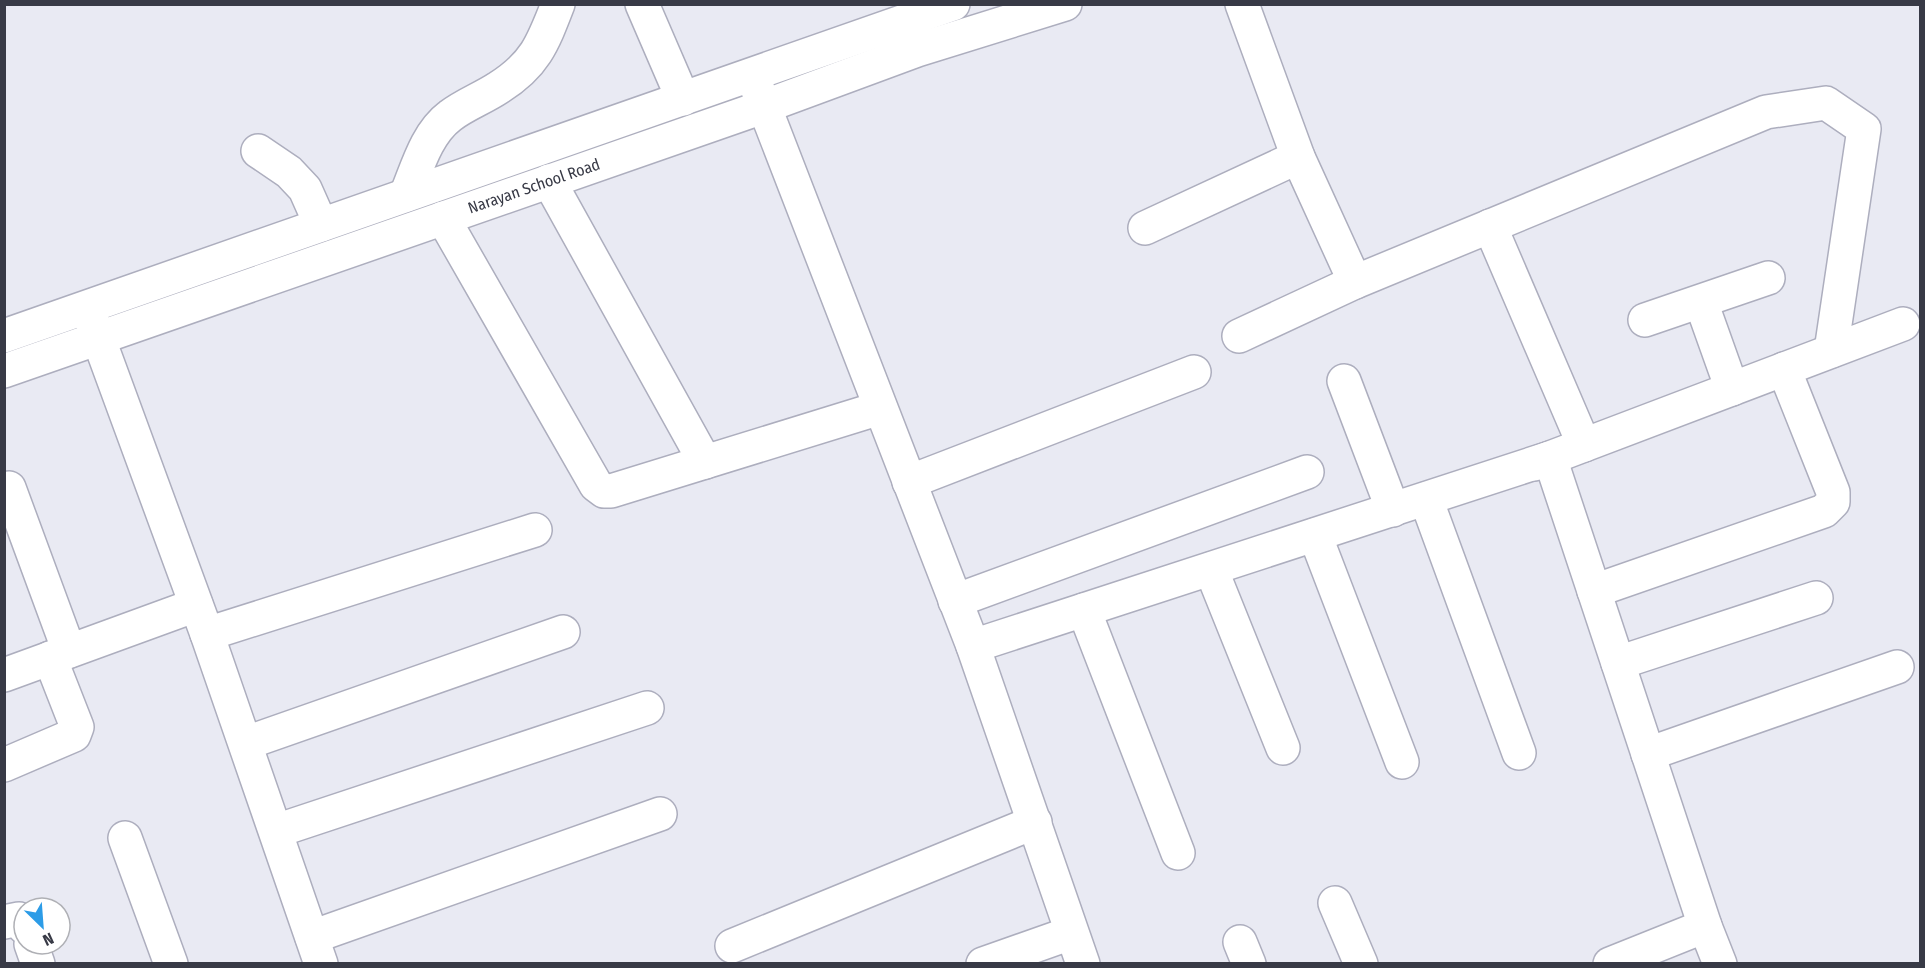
<svg xmlns="http://www.w3.org/2000/svg" width="1925" height="968" font-family="'Fira Sans Condensed',sans-serif">
	<style>
		.lines { fill: none; stroke-linecap: round; stroke-linejoin: round }
		.minor-casing { stroke: #adaebe; stroke-width: 36 }
		.minor { stroke: #fff; stroke-width: 33 }
		.labels { text-anchor: middle; dominant-baseline: central; stroke-width: 5; stroke-linejoin: round; paint-order: stroke }
		.street-label { font-size: 16px; fill: #383a46; stroke: #fff }
	</style>
	<rect width="100%" height="100%" fill="#e9eaf3"/>
	<g class="lines">
		<g class="minor-casing">
			<g id="minor">
				<path d="M 642,4 L 683,99"/>
				<path d="M 1242,4 L 1298,157 L 1355,282 L 1766,112 L 1826,103 L 1864,129 L 1831,351"/>
				<path d="M 756,85 L 973,646 L 1083,964"/>
				<path d="M 258,151 L 289,172 L 305,189 L 321,225"/>
				<path d="M 549,181 L 705,462"/>
				<path d="M 406,195 C 417,169 426,134 450,116 C 464,105 483,98 498,88 C 535,65 543,43 558,4"/>
				<path d="M 443,218 L 596,485 L 604,491 L 611,491 L 880,408"/>
				<path d="M 1490,226 L 1584,445"/>
				<path d="M 1145,228 L 1298,157"/>
				<path d="M 1701,302 L 1732,389"/>
				<path d="M 91,318 L 207,634 L 321,964"/>
				<path d="M 1645,320 L 1768,278"/>
				<path d="M 4,336 L 953,4"/>
				<path d="M 1239,336 L 1355,282"/>
				<path d="M 4,371 L 763,107 L 917,50 L 1065,4"/>
				<path d="M 1344,381 L 1393,510"/>
				<path d="M 1534,464 L 1903,324"/>
				<path d="M 909,482 L 1194,372"/>
				<path d="M 9,488 L 69,651"/>
				<path d="M 1426,499 L 1519,753"/>
				<path d="M 1315,535 L 1402,762"/>
				<path d="M 1211,569 L 1283,748"/>
				<path d="M 1594,591 L 1824,511 L 1833,502 L 1833,492 L 1784,369"/>
				<path d="M 955,601 L 1307,472"/>
				<path d="M 1084,610 L 1178,853"/>
				<path d="M 207,634 L 535,530"/>
				<path d="M 973,646 L 1550,458 L 1705,926 L 1720,964"/>
				<path d="M 1618,663 L 1816,598"/>
				<path d="M 4,675 L 196,605"/>
				<path d="M 246,743 L 563,632"/>
				<path d="M 1648,754 L 1897,667"/>
				<path d="M 4,765 L 74,735 L 77,727 L 50,658"/>
				<path d="M 276,831 L 647,708"/>
				<path d="M 125,838 L 171,964"/>
				<path d="M 1335,903 L 1361,964"/>
				<path d="M 4,922 L 19,919 L 24,927"/>
				<path d="M 312,937 L 660,814"/>
				<path d="M 1240,942 L 1249,964"/>
				<path d="M 31,944 L 38,964"/>
				<path d="M 732,946 L 1035,822"/>
				<path d="M 983,964 L 1071,933"/>
				<path d="M 1610,964 L 1705,926"/>
			</g>
		</g>
		<use href="#minor" class="minor"/>
	</g>
	<g class="labels">
		<g class="street-label">
			<text transform="translate(534 186) rotate(-19)">Narayan School Road</text>
		</g>
	</g>
	<rect width="1925" height="968" fill="none" stroke="#383a46" stroke-width="12"/>
	<g transform="translate(42 926) rotate(155)"><circle r="28" fill="#ffffff" stroke="#afb0b5" stroke-width="1.5"/>
	<path d="M0-4.5L10 22L0 15L-10 22Z" fill="#2c9ce7"/>
	<text y="-9" font-size="16" font-weight="bold" text-anchor="middle" fill="#383a46">N</text>
	</g>
</svg>
